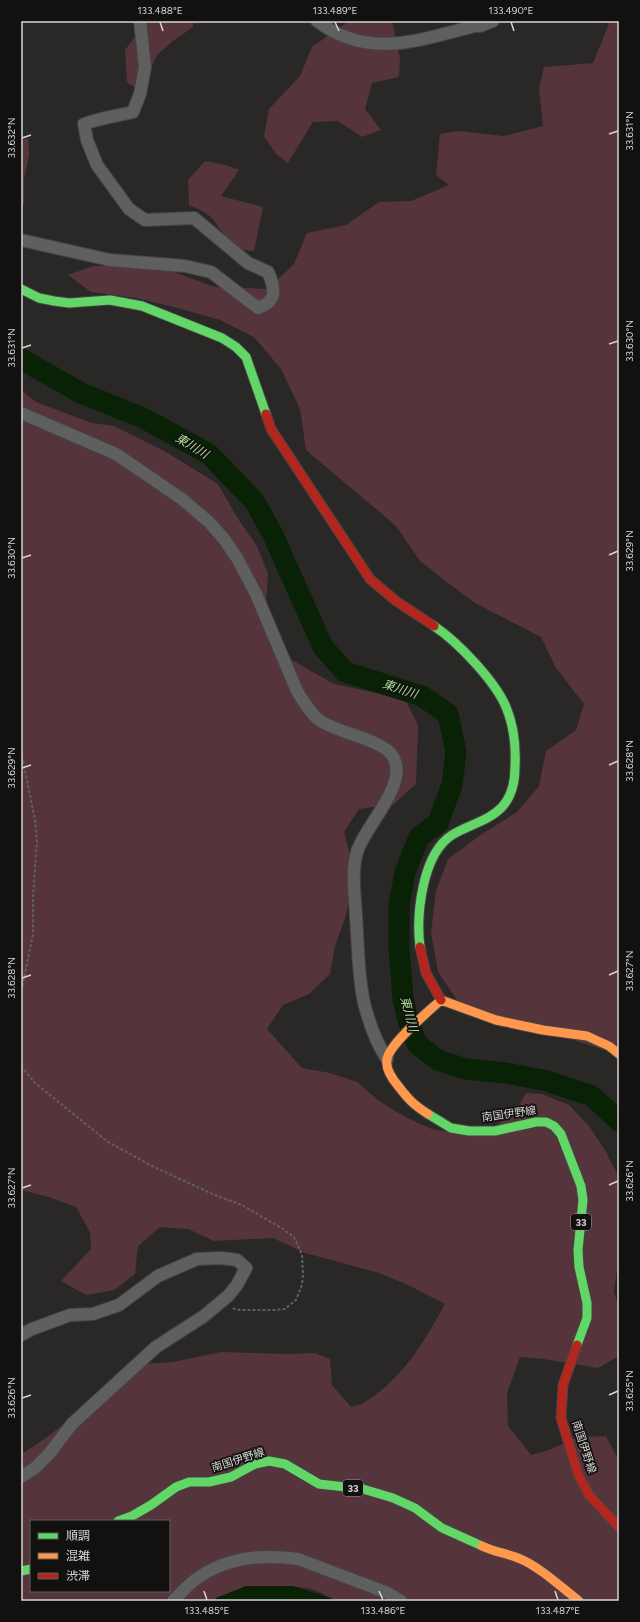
<svg xmlns="http://www.w3.org/2000/svg" width="640" height="1622" font-family="Figtree,'Noto Sans JP',sans-serif">
	<style>
		.green { fill: #55343c; fill-rule: evenodd }
		.water { fill: #092104 }
		.lines { fill: none; stroke-linecap: round; stroke-linejoin: round }
		.river { stroke: #092104; stroke-width: 21 }
		.street-casing { stroke: #454443; stroke-width: 14 }
		.fast-casing { stroke: #454443; stroke-width: 11 }
		.slow-casing { stroke: #454443; stroke-width: 11 }
		.jam-casing { stroke: #454443; stroke-width: 11 }
		.path { stroke: #606060; stroke-width: 2; stroke-dasharray: 3 2; stroke-linecap: butt }
		.street { stroke: #605f5f; stroke-width: 12 }
		.fast { stroke: #63d668; stroke-width: 9 }
		.slow { stroke: #ff974d; stroke-width: 9 }
		.jam { stroke: #b3261e; stroke-width: 9 }
		.ticks { fill: none; stroke: #d6d5d3; stroke-width: 1.5 }
		.labels { text-anchor: middle; dominant-baseline: central; stroke-width: 3.5; stroke-linejoin: round; paint-order: stroke }
		.shield { fill: #121110; stroke: #9b9a98; stroke-width: 1 }
		.shield-label { font-size: 10px; font-weight: bold; fill: #d6d5d3 }
		.street-label { font-size: 11px; fill: #d6d5d3; stroke: #121110 }
		.water-label { font-size: 12px; font-style: italic; fill: #abe298; stroke: #121110 }
		.neatline { fill: none; stroke: #d6d5d3; stroke-width: 1.5 }
		.ticks-label { font-size: 10px; text-anchor: middle; fill: #d6d5d3 }
	</style>
	<rect width="100%" height="100%" fill="#292827"/>
	<g class="green">
		<path d="M 143,21 L 193,21 L 193,27 L 173,41 L 157,55 L 140,91 L 127,82 L 125,50 L 138,33 Z"/>
		<path d="M 349,21 L 392,21 L 400,59 L 399,77 L 372,83 L 365,109 L 381,130 L 362,137 L 338,121 L 313,122 L 288,163 L 276,154 L 264,136 L 269,109 L 300,76 L 312,47 Z"/>
		<path d="M 606,21 L 619,21 L 619,1059 L 605,1050 L 460,1004 L 438,972 L 431,933 L 436,891 L 448,859 L 482,834 L 517,812 L 539,786 L 546,751 L 576,730 L 584,704 L 556,668 L 541,637 L 475,603 L 448,583 L 420,561 L 396,526 L 306,450 L 300,409 L 281,369 L 254,337 L 220,320 L 178,308 L 136,298 L 91,292 L 68,275 L 93,266 L 131,266 L 166,269 L 214,287 L 268,289 L 294,264 L 307,233 L 346,225 L 379,202 L 411,201 L 449,185 L 436,175 L 440,134 L 457,131 L 504,136 L 543,126 L 539,88 L 544,67 L 593,63 L 609,24 Z"/>
		<path d="M 28,138 L 29,155 L 24,179 L 24,204 L 21,206 L 21,140 Z"/>
		<path d="M 205,161 L 226,165 L 239,170 L 221,196 L 263,207 L 254,251 C 231,251 224,232 211,217 C 206,212 196,208 189,205 L 188,180 Z"/>
		<path d="M 21,390 L 36,402 L 92,423 L 114,426 L 166,452 L 218,484 L 240,522 L 257,546 L 268,574 L 266,603 L 283,655 L 334,684 L 405,699 L 418,725 L 416,784 L 394,804 L 359,809 L 344,832 L 351,859 L 352,888 L 345,918 L 335,946 L 330,974 L 309,994 L 283,1005 L 267,1029 L 302,1068 L 330,1073 L 357,1082 L 379,1101 L 405,1117 L 432,1129 L 462,1134 L 491,1129 L 515,1112 L 526,1093 L 542,1094 L 569,1105 L 589,1126 L 605,1150 L 618,1176 L 619,1256 L 614,1292 L 619,1307 L 619,1356 L 598,1368 L 544,1359 L 520,1357 L 507,1393 L 508,1426 L 531,1455 L 549,1450 L 578,1437 L 606,1436 L 619,1461 L 619,1601 L 336,1601 C 329,1597 322,1593 314,1590 C 287,1581 244,1590 217,1597 L 216,1601 L 21,1601 L 21,1451 L 25,1452 L 50,1435 L 119,1379 L 143,1364 L 173,1362 L 221,1352 L 288,1354 L 315,1353 L 330,1359 L 332,1385 L 351,1407 C 357,1405 364,1404 368,1400 C 404,1377 425,1340 445,1304 L 406,1284 L 379,1273 L 305,1253 L 273,1238 L 214,1241 L 188,1229 L 160,1227 L 138,1246 L 135,1274 L 114,1290 L 86,1295 L 61,1281 L 91,1249 L 90,1232 L 76,1207 L 49,1197 L 21,1190 ZM 31,1521 L 169,1521 L 169,1591 L 31,1591 Z"/>
	</g>
	<path class="water" d="M 246,1586 L 293,1586 L 339,1601 L 215,1601 L 216,1598 Z"/>
	<g class="lines">
		<path class="river" d="M 21,359 L 81,393 L 143,418 L 209,454 L 255,502 L 273,535 L 323,647 L 345,672 L 422,696 L 448,714 L 456,752 L 452,785 L 438,823 L 419,837 L 405,872 L 399,906 L 399,948 L 403,999 L 408,1020 L 417,1044 L 438,1060 L 465,1069 L 506,1073 L 547,1081 L 592,1096 L 619,1121"/>
		<g class="street-casing">
			<g id="street">
				<path d="M 317,21 C 368,60 419,40 475,26 L 480,26 L 493,21"/>
				<path d="M 21,240 L 110,260 L 185,266 L 211,272 L 258,308 C 278,301 275,288 268,272 L 248,263 L 194,218 L 145,220 L 129,209 L 97,165 L 87,140 L 84,124 C 100,118 116,116 133,112 L 140,94 L 145,67 L 140,21"/>
				<path d="M 21,413 L 116,454 L 182,499 L 210,523 L 224,539 L 237,558 L 256,594 L 297,691 C 303,701 310,713 319,720 C 337,733 381,739 392,755 C 411,783 365,825 357,852 C 351,872 355,895 356,916 C 358,943 358,976 364,1003 C 369,1022 376,1043 387,1059"/>
				<path d="M 21,1335 L 32,1329 L 70,1315 L 93,1314 L 119,1305 L 158,1276 L 197,1259 L 221,1258 L 237,1260 L 246,1268 L 237,1285 L 228,1296 L 204,1316 L 156,1347 L 72,1424 L 49,1454 L 35,1468 L 21,1477"/>
				<path d="M 173,1601 C 180,1594 187,1586 195,1580 C 225,1557 263,1554 298,1559 L 388,1593 L 401,1601"/>
			</g>
		</g>
		<g class="fast-casing">
			<g id="fast">
				<path d="M 21,289 L 39,298 L 54,301 L 69,303 L 110,300 L 142,306 L 222,338 L 236,347 L 246,357 L 266,414"/>
				<path d="M 420,947 C 416,915 422,854 452,835 C 468,825 489,821 502,807 C 512,796 515,781 515,767 C 516,747 514,726 506,707 C 495,681 458,642 434,626"/>
				<path d="M 428,1114 L 451,1128 L 469,1131 L 495,1131 L 536,1122 L 546,1122 L 554,1126 L 561,1134 L 581,1186 L 583,1200 L 578,1250 L 579,1267 L 587,1303 L 587,1318 L 577,1345"/>
				<path d="M 118,1521 L 132,1516 L 151,1505 L 176,1487 L 189,1482 L 209,1482 L 231,1477 L 255,1464 L 269,1461 L 285,1464 L 319,1484 L 363,1489 L 393,1498 L 415,1508 L 442,1528 L 482,1546"/>
				<path d="M 21,1571 L 31,1569"/>
			</g>
		</g>
		<g class="slow-casing">
			<g id="slow">
				<path d="M 428,1114 C 414,1105 409,1100 399,1087 C 393,1080 385,1069 387,1059 C 390,1043 428,1012 441,1000 L 496,1020 L 543,1030 L 587,1036 L 609,1046 L 619,1054"/>
				<path d="M 482,1546 C 494,1552 506,1553 518,1558 C 539,1566 561,1587 579,1601"/>
			</g>
		</g>
		<g class="jam-casing">
			<g id="jam">
				<path d="M 266,414 L 271,429 L 370,579 L 396,601 L 434,626"/>
				<path d="M 420,947 L 426,973 L 441,1000"/>
				<path d="M 577,1345 L 563,1385 L 561,1418 L 578,1474 L 589,1495 L 619,1527"/>
			</g>
		</g>
		<g class="path">
			<path d="M 21,751 L 35,820 L 37,841 L 33,897 L 33,934 L 21,993"/>
			<path d="M 21,1066 L 34,1082 L 108,1142 L 154,1167 L 217,1196 L 242,1205 L 283,1229 L 294,1237 L 302,1255 L 303,1274 L 302,1285 L 296,1300 L 285,1309 L 275,1310 L 240,1310 L 231,1308"/>
		</g>
		<use href="#street" class="street"/>
		<use href="#fast" class="fast"/>
		<use href="#slow" class="slow"/>
		<use href="#jam" class="jam"/>
	</g>
	<path class="ticks" d="M 160,22 L 163,31M 335,22 L 339,31M 511,22 L 514,31M 609,134 L 618,131M 22,138 L 31,135M 609,344 L 618,341M 22,348 L 31,345M 609,555 L 618,551M 22,558 L 31,555M 609,765 L 618,761M 22,768 L 31,765M 609,975 L 618,971M 22,978 L 31,975M 609,1185 L 618,1181M 22,1188 L 31,1185M 609,1395 L 618,1391M 22,1398 L 31,1395M 204,1591 L 207,1600M 379,1591 L 383,1600M 555,1591 L 558,1600"/>
	<g class="labels">
		<g class="shield">
			<rect x="571" y="1214" width="20" height="16" rx="3"/>
			<rect x="343" y="1480" width="20" height="16" rx="3"/>
		</g>
		<g class="shield-label">
			<text x="581" y="1222">33</text>
			<text x="353" y="1488">33</text>
		</g>
		<g class="street-label">
			<text transform="translate(509 1114) rotate(-8)">南国伊野線</text>
			<text transform="translate(584 1447) rotate(72)">南国伊野線</text>
			<text transform="translate(238 1460) rotate(-18)">南国伊野線</text>
		</g>
		<g class="water-label">
			<text transform="translate(192 446) rotate(31)">東川川</text>
			<text transform="translate(400 689) rotate(18)">東川川</text>
			<text transform="translate(409 1014) rotate(75)">東川川</text>
		</g>
	</g>
	<rect width="640" height="1622" fill="none" stroke="#121110" stroke-width="44"/>
	<rect x="30" y="1520" width="140" height="72" fill="#121110" stroke="#605f5e"/>
	<rect x="38" y="1533" width="20" height="6" fill="#63d668" stroke="#605f5e"/>
	<text x="66" y="1540" font-size="12" fill="#d6d5d3">順調</text>
	<rect x="38" y="1553" width="20" height="6" fill="#ff974d" stroke="#605f5e"/>
	<text x="66" y="1560" font-size="12" fill="#d6d5d3">混雑</text>
	<rect x="38" y="1573" width="20" height="6" fill="#b3261e" stroke="#605f5e"/>
	<text x="66" y="1580" font-size="12" fill="#d6d5d3">渋滞</text>
	<rect x="22" y="22" width="596" height="1578" class="neatline"/>
	<g class="ticks-label">
		<text x="160" y="14">133.488°E</text>
		<text x="335" y="14">133.489°E</text>
		<text x="511" y="14">133.490°E</text>
		<text transform="translate(629 131) rotate(-90)" y="4">33.631°N</text>
		<text transform="translate(11 138) rotate(-90)" y="4">33.632°N</text>
		<text transform="translate(629 341) rotate(-90)" y="4">33.630°N</text>
		<text transform="translate(11 348) rotate(-90)" y="4">33.631°N</text>
		<text transform="translate(629 551) rotate(-90)" y="4">33.629°N</text>
		<text transform="translate(11 558) rotate(-90)" y="4">33.630°N</text>
		<text transform="translate(629 761) rotate(-90)" y="4">33.628°N</text>
		<text transform="translate(11 768) rotate(-90)" y="4">33.629°N</text>
		<text transform="translate(629 971) rotate(-90)" y="4">33.627°N</text>
		<text transform="translate(11 978) rotate(-90)" y="4">33.628°N</text>
		<text transform="translate(629 1181) rotate(-90)" y="4">33.626°N</text>
		<text transform="translate(11 1188) rotate(-90)" y="4">33.627°N</text>
		<text transform="translate(629 1391) rotate(-90)" y="4">33.625°N</text>
		<text transform="translate(11 1398) rotate(-90)" y="4">33.626°N</text>
		<text x="207" y="1614">133.485°E</text>
		<text x="383" y="1614">133.486°E</text>
		<text x="558" y="1614">133.487°E</text>
	</g>
</svg>
